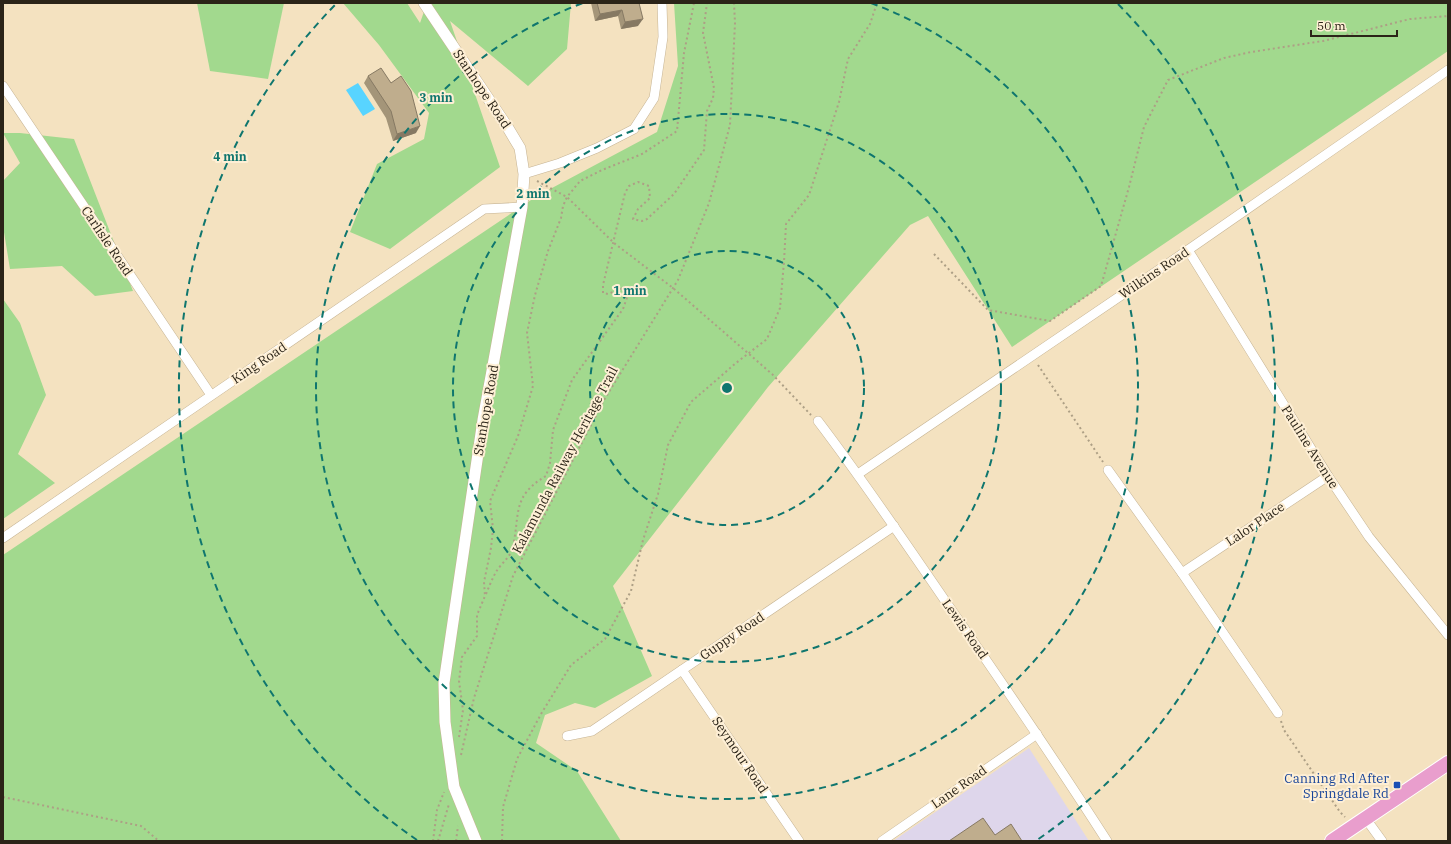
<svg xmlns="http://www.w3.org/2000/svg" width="1451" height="844" font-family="'IBM Plex Serif',serif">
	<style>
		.commercial { fill: #ded6eb }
		.green { fill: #a2d98e }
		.water { fill: #58d4ff }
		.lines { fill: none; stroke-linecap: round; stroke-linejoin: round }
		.minor-casing { stroke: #c6b494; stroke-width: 10 }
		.tertiary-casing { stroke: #c6b494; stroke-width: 12 }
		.primary-casing { stroke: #fff; stroke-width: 16 }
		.path { stroke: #ad9f85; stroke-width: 2; stroke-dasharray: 2 3; stroke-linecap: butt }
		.minor { stroke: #fff; stroke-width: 9 }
		.tertiary { stroke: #fff; stroke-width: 11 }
		.primary { stroke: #e99ecd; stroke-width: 14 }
		.wall { fill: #a49579 }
		.shaded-wall { fill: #867963 }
		.building { fill: #bfad8d; stroke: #867963 }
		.ring { fill: none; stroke: #0f766e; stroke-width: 2; stroke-dasharray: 7 5 }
		.transit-dot { fill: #1a4fb4; stroke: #feefd5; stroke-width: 1.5 }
		.labels { text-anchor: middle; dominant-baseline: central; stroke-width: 4; stroke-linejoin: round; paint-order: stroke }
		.street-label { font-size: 13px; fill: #2b2418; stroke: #feefd5 }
		.transit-label { font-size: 13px; fill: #164399; stroke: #feefd5; text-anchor: end }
		.centre { fill: #0f766e; stroke: #feefd5; stroke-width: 2 }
		.ring-label { font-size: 12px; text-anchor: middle; font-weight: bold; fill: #0f766e; stroke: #feefd5; stroke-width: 4; stroke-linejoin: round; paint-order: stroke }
	</style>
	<rect width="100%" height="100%" fill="#f4e2c0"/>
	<path class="commercial" d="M 1029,748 L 1089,841 L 893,841 Z"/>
	<g class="green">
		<path d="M 197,3 L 284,3 L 268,79 L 210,71 Z"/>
		<path d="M 343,3 L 407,3 L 420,23 L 427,3 L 571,3 L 567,49 L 528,86 L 450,21 L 500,167 L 390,249 L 350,232 L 377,164 L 424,139 L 429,113 L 379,45 Z"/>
		<path d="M 674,3 L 1448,3 L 1448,51 L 1012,347 L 928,216 L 910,225 L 768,387 L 613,586 L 652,676 L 595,708 L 575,703 L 545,715 L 536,743 L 577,771 L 621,841 L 3,841 L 3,555 L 537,196 L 657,132 L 678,66 Z"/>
		<path d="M 3,133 L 20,133 L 74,139 L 133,291 L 95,296 L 62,266 L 10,269 L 3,226 L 3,181 L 20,163 Z"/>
		<path d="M 3,299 L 20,323 L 46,395 L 18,454 L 55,483 L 3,519 Z"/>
	</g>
	<path class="water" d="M 358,83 L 375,109 L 363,116 L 346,90 Z"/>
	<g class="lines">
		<g class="minor-casing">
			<g id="minor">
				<path d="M 3,86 L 211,395"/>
				<path d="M 524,174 L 560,163 L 597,148 L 634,129 L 654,98 L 663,37 L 662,3"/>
				<path d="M 1188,250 L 1328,476 L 1369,537 L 1448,635"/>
				<path d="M 818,421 C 863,480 904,541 946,602 C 1001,681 1055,760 1107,841"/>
				<path d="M 1108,470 L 1182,573 L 1278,713"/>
				<path d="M 858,474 L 1188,250 L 1448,70"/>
				<path d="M 3,538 L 484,209 L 522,207"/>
				<path d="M 1182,573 L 1328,476"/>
				<path d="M 682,670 L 799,841"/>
				<path d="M 567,736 L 592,731 L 894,526"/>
				<path d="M 1366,819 L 1382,841"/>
				<path d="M 882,841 L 1037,734"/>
			</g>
		</g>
		<g class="tertiary-casing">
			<path id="tertiary" d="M 424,3 L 508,128 L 520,148 L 524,174 L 522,207 L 483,420 L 444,683 L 445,722 L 454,787 L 476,841"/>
		</g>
		<g class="primary-casing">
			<path id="primary" d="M 1332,841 L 1448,763"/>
		</g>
		<g class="path">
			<path d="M 537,181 L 567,197 L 614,243 L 673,288 L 772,374 L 811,415"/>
			<path d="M 934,254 L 988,310 L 1050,321 L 1101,286 L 1129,187 L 1144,127 L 1168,80 L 1224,58 L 1251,52 L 1323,41 L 1410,19 L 1448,16"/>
			<path d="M 1038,365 L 1103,462"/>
			<path d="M 486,594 C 489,587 492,579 496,572 C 500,565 509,558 512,550 C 521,516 510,497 546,476 L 550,463 L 553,430 L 572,380 L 623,309 L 630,289 L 625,287 L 608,294 L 603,293 L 603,285 L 625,193 L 629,186 L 638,182 L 649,186 L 650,198 L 638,209 L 633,219 L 642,221 L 647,219 L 674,194 L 704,150 L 707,111 L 713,98 L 714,88 L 703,33 L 707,3"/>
			<path d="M 1281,721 L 1284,730 L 1340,812 L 1345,817"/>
			<path d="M 459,737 L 463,710 L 459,681 L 462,657 L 477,636 L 477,615 L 485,596 L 484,582 L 491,548 L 493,529 L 490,501 L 518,436 L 533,386 L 527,333 L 535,295 L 548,251 L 561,218 L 563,206 L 567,197 L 580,181 L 602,170 L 642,154 L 677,131 L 684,53 L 694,3"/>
			<path d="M 461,755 L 474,698 L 513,576 L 604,400 L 678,280 L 709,203 L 730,125 L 735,23 L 734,3"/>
			<path d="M 3,797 L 141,826 L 159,841"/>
			<path d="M 433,841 L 437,810 L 444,792"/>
			<path d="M 438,841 L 449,804"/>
			<path d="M 456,841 L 458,826"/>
			<path d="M 502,841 L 503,807 L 517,759 L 541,714 L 571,665 L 605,639 L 631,591 L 643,540 L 658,494 L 668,445 L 691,402 L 736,363 L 767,339 L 780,308 L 784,262 L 786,224 L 809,195 L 839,102 L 848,59 L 870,24 L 877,3"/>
		</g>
		<use href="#minor" class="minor"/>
		<use href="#tertiary" class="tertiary"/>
		<use href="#primary" class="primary"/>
	</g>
	<g class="wall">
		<path d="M 591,3 L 639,3 L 638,26 L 621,29 L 618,16 L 595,21 Z"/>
		<path d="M 368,76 L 416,133 L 393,141 L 386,118 L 364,83 Z"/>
	</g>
	<g class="shaded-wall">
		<path d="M 622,10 L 618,16 L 595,21 L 600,14 Z"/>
		<path d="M 643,19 L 638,26 L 621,29 L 625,22 Z"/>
		<path d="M 420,126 L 416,133 L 393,141 L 397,134 Z"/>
	</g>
	<g class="building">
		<path d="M 597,3 L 639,3 L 643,19 L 625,22 L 622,10 L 600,14 Z"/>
		<path d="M 381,68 L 391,83 L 401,76 L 411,91 L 420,126 L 397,134 L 391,111 L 368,76 Z"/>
		<path d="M 983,818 L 995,835 L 1011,824 L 1022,841 L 949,841 Z"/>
	</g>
	<g class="ring">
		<circle cx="727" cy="388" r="137"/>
		<circle cx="727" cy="388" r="274"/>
		<path d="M871 3A411 411 0 1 1 583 3"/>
		<path d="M417 840A548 548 0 0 1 336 4M1118 4A548 548 0 0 1 1037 840"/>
	</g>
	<rect class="transit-dot" x="1393" y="781" width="8" height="8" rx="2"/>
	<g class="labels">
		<g class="street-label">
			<text transform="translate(482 89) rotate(56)">Stanhope Road</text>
			<text transform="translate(107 241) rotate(56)">Carlisle Road</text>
			<text transform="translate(1154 273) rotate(-34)">Wilkins Road</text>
			<text transform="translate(259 363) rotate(-34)">King Road</text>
			<text transform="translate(486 410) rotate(-80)">Stanhope Road</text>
			<text transform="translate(1310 447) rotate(58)">Pauline Avenue</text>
			<text transform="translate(565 460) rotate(-62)">Kalamunda Railway Heritage Trail</text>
			<text transform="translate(1255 524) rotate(-34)">Lalor Place</text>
			<text transform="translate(965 629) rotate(55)">Lewis Road</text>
			<text transform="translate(732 636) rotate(-34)">Guppy Road</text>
			<text transform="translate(740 755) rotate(56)">Seymour Road</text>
			<text transform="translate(959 787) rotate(-35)">Lane Road</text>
		</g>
		<g class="transit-label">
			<text x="1389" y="778">Canning Rd After<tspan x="1389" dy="15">Springdale Rd</tspan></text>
		</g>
	</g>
	<circle cx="727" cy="388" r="6" class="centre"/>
	<g class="ring-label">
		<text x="436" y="102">3 min</text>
		<text x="230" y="161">4 min</text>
		<text x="533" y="198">2 min</text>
		<text x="630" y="295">1 min</text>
	</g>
	<rect width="1451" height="844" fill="none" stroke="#2b2418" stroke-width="8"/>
	<path d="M1311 30v6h86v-6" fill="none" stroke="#2b2418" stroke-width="2"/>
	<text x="1317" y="30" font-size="12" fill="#2b2418" stroke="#feefd5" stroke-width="3" paint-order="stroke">50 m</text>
</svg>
